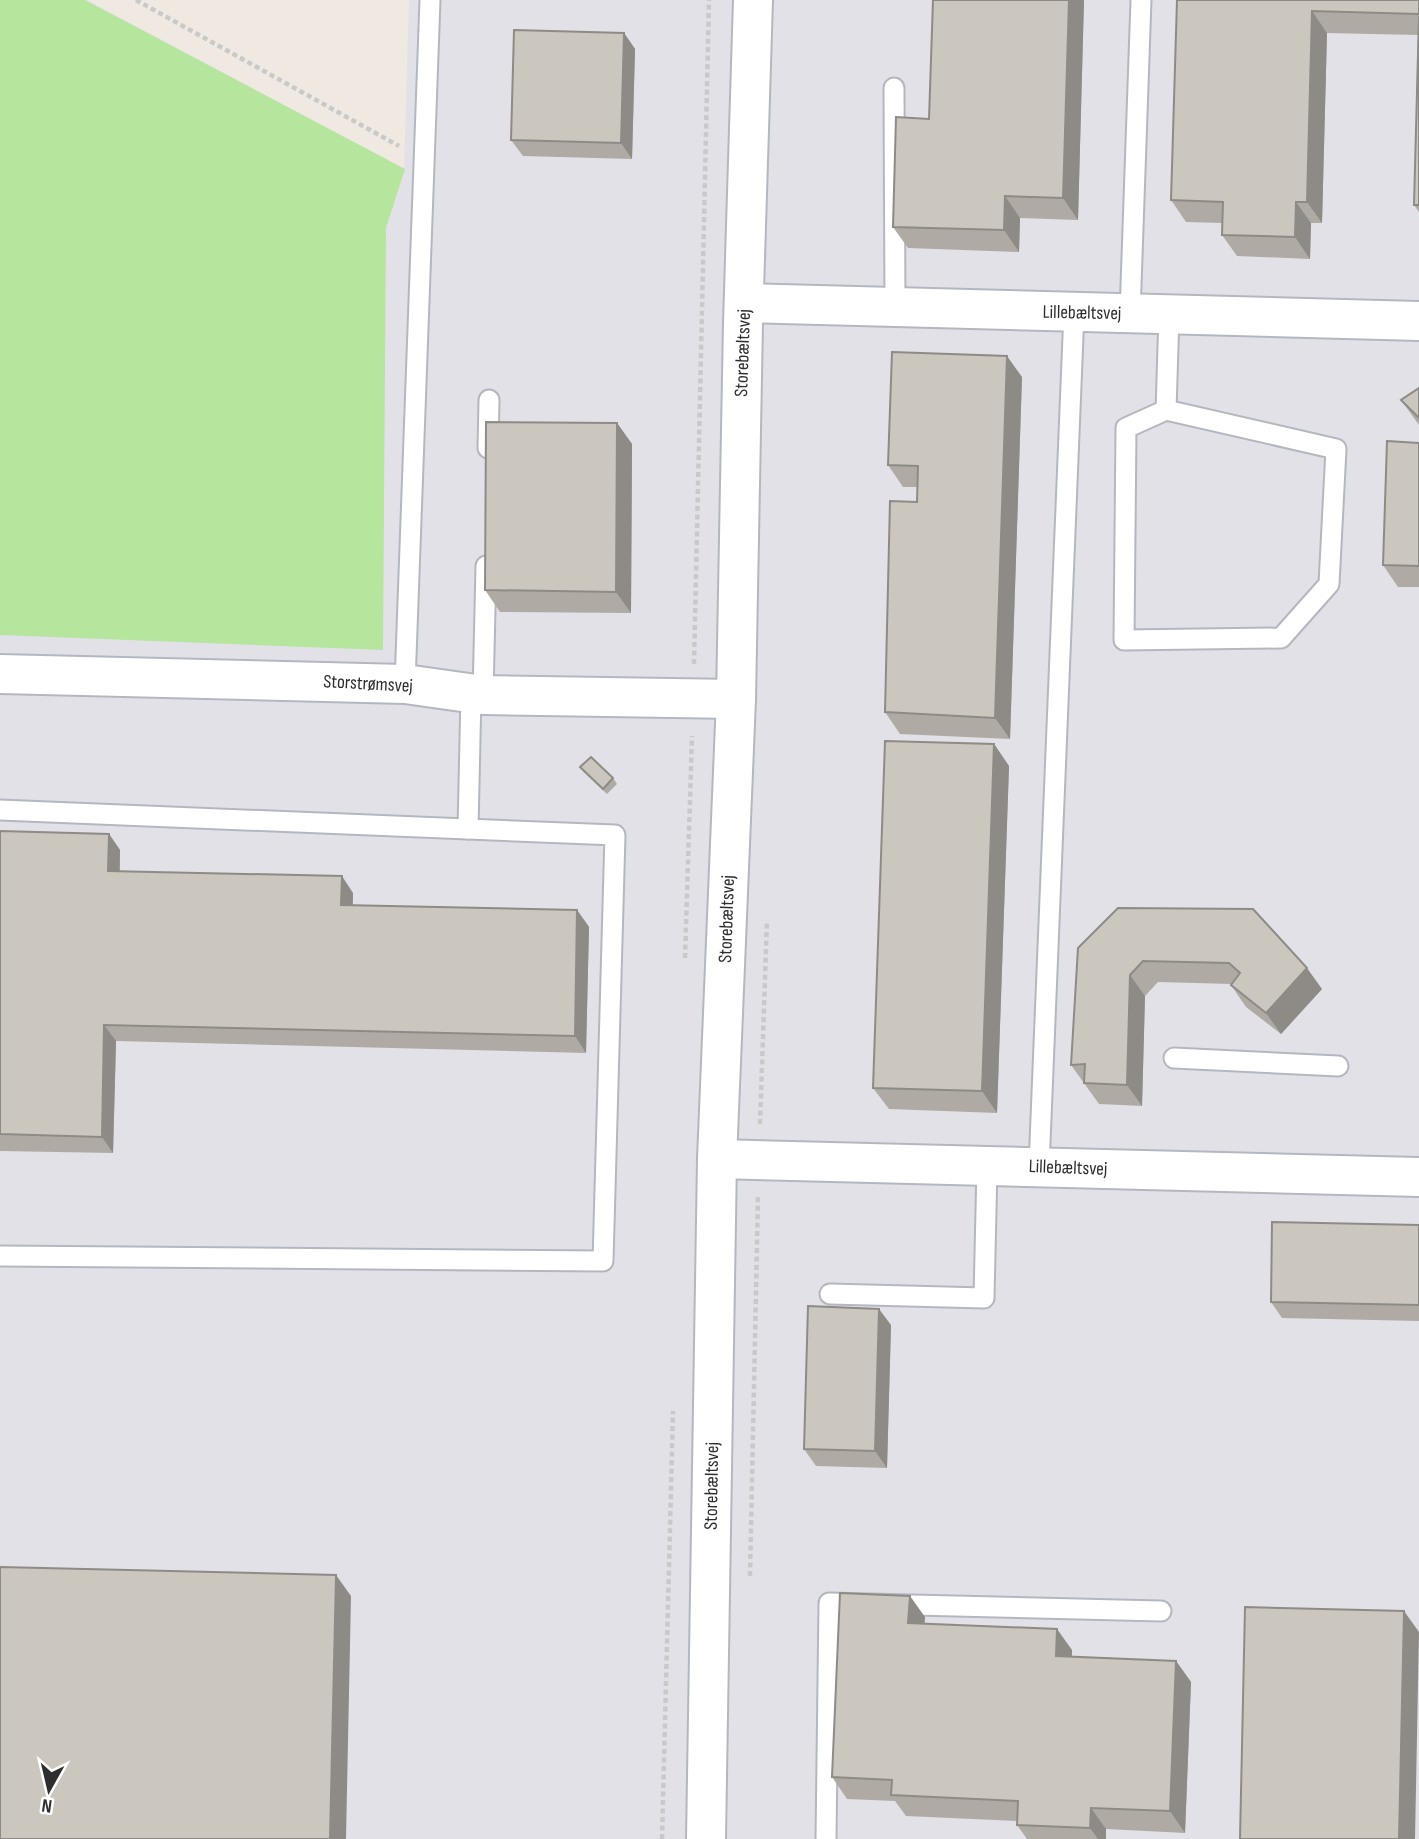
<svg xmlns="http://www.w3.org/2000/svg" width="1419" height="1839" font-family="'Sofia Sans Condensed',sans-serif">
	<style>
		.industrial { fill: #e3e1e8 }
		.green { fill: #b6e59e }
		.lines { fill: none; stroke-linecap: round; stroke-linejoin: round }
		.service-casing { stroke: #b4b7c1; stroke-width: 23 }
		.minor-casing { stroke: #b4b7c1; stroke-width: 42 }
		.tertiary-casing { stroke: #b4b7c1; stroke-width: 42 }
		.path { stroke: #c9c9c9; stroke-width: 4.5; stroke-dasharray: 5 3.5; stroke-linecap: butt }
		.service { stroke: #fff; stroke-width: 19 }
		.minor { stroke: #fff; stroke-width: 38 }
		.tertiary { stroke: #fff; stroke-width: 38 }
		.wall { fill: #afaba4 }
		.shaded-wall { fill: #8e8b86 }
		.building { fill: #cbc7bf; stroke: #8e8b86; stroke-width: 2 }
		.labels { text-anchor: middle; dominant-baseline: central; stroke-width: 5; stroke-linejoin: round; paint-order: stroke }
		.street-label { font-size: 19px; fill: #2e2e2e; stroke: #fff }
	</style>
	<rect width="100%" height="100%" fill="#efe9e1"/>
	<path class="industrial" d="M 0,0 L 87,0 L 404,169 L 409,0 L 1419,0 L 1419,1839 L 0,1839 Z"/>
	<path class="green" d="M 0,0 L 85,0 L 405,169 L 386,228 L 383,650 L 0,635 Z"/>
	<g class="lines">
		<g class="service-casing">
			<g id="service">
				<path d="M 894,88 L 895,308"/>
				<path d="M 1130,314 L 1141,0"/>
				<path d="M 1166,410 L 1336,449 L 1329,584 L 1281,638 L 1124,640 L 1126,428 Z"/>
				<path d="M 1166,410 L 1169,315"/>
				<path d="M 488,448 L 489,400"/>
				<path d="M 405,684 L 430,0"/>
				<path d="M 483,695 L 486,566"/>
				<path d="M 0,810 L 615,835 L 603,1261 L 0,1256"/>
				<path d="M 468,829 L 471,694"/>
				<path d="M 1174,1058 L 1338,1066"/>
				<path d="M 1039,1167 L 1074,312"/>
				<path d="M 830,1294 L 984,1298 L 987,1166"/>
				<path d="M 826,1839 L 829,1603 L 1161,1611"/>
			</g>
		</g>
		<g class="minor-casing">
			<g id="minor">
				<path d="M 745,303 L 1419,321"/>
				<path d="M 0,674 L 405,684 L 483,695 L 736,699"/>
				<path d="M 717,1159 L 1419,1177"/>
			</g>
		</g>
		<g class="tertiary-casing">
			<path id="tertiary" d="M 706,1839 L 717,1159 L 736,699 L 743,323 L 753,0"/>
		</g>
		<g class="path">
			<path d="M 136,0 L 399,146"/>
			<path d="M 694,664 L 709,0"/>
			<path d="M 685,958 L 692,736"/>
			<path d="M 760,1124 L 767,920"/>
			<path d="M 750,1576 L 758,1196"/>
			<path d="M 662,1839 L 673,1411"/>
		</g>
		<use href="#service" class="service"/>
		<use href="#minor" class="minor"/>
		<use href="#tertiary" class="tertiary"/>
	</g>
	<g class="wall">
		<path d="M 933,0 L 1084,0 L 1078,220 L 1020,218 L 1019,252 L 908,248 L 893,227 L 929,119 Z"/>
		<path d="M 1177,0 L 1419,0 L 1419,212 L 1414,205 L 1418,35 L 1327,33 L 1322,223 L 1311,223 L 1310,259 L 1237,256 L 1222,235 L 1223,223 L 1186,222 L 1171,200 Z"/>
		<path d="M 624,33 L 635,49 L 632,159 L 523,156 L 511,140 Z"/>
		<path d="M 1022,377 L 1010,739 L 900,734 L 885,712 L 917,502 L 917,487 L 903,487 L 888,465 Z"/>
		<path d="M 1419,388 L 1419,425 L 1401,400 Z"/>
		<path d="M 617,423 L 632,444 L 631,613 L 500,612 L 485,590 Z"/>
		<path d="M 1419,443 L 1419,587 L 1398,587 L 1383,565 Z"/>
		<path d="M 994,744 L 1009,766 L 997,1113 L 889,1109 L 873,1088 Z"/>
		<path d="M 580,767 L 613,778 L 617,784 L 607,794 L 584,772 Z"/>
		<path d="M 0,831 L 109,834 L 120,850 L 120,871 L 353,893 L 353,905 L 577,910 L 589,927 L 586,1053 L 116,1041 L 113,1153 L 0,1151 Z"/>
		<path d="M 1118,908 L 1322,989 L 1281,1034 L 1246,1007 L 1231,985 L 1232,984 L 1158,982 L 1145,996 L 1142,1106 L 1099,1104 L 1071,1065 Z"/>
		<path d="M 1419,1225 L 1419,1321 L 1282,1318 L 1271,1302 Z"/>
		<path d="M 891,1325 L 887,1468 L 816,1466 L 804,1449 Z"/>
		<path d="M 925,1617 L 924,1623 L 1072,1650 L 1072,1656 L 1176,1661 L 1191,1682 L 1185,1833 L 1106,1829 L 1106,1839 L 1027,1839 L 1017,1825 L 1017,1821 L 906,1816 L 895,1801 L 847,1799 L 832,1777 Z"/>
	</g>
	<g class="shaded-wall">
		<path d="M 1069,0 L 1084,0 L 1078,220 L 1063,198 Z"/>
		<path d="M 1312,11 L 1327,33 L 1322,223 L 1307,202 Z"/>
		<path d="M 624,33 L 635,49 L 632,159 L 621,143 Z"/>
		<path d="M 1005,196 L 1020,218 L 1019,252 L 1004,230 Z"/>
		<path d="M 1296,202 L 1311,223 L 1310,259 L 1295,237 Z"/>
		<path d="M 1007,356 L 1022,377 L 1010,739 L 995,718 Z"/>
		<path d="M 617,423 L 632,444 L 631,613 L 616,592 Z"/>
		<path d="M 994,744 L 1009,766 L 997,1113 L 982,1091 Z"/>
		<path d="M 109,834 L 120,850 L 119,887 L 108,871 Z"/>
		<path d="M 342,876 L 353,893 L 352,921 L 341,905 Z"/>
		<path d="M 577,910 L 589,927 L 586,1053 L 575,1036 Z"/>
		<path d="M 1307,968 L 1322,989 L 1281,1034 L 1266,1013 Z"/>
		<path d="M 1130,975 L 1145,996 L 1142,1106 L 1127,1085 Z"/>
		<path d="M 104,1025 L 116,1041 L 113,1153 L 102,1137 Z"/>
		<path d="M 879,1309 L 891,1325 L 887,1468 L 875,1451 Z"/>
		<path d="M 336,1575 L 351,1596 L 346,1839 L 330,1839 Z"/>
		<path d="M 910,1596 L 925,1617 L 923,1644 L 908,1623 Z"/>
		<path d="M 1404,1611 L 1419,1632 L 1415,1839 L 1399,1839 Z"/>
		<path d="M 1057,1629 L 1072,1650 L 1071,1677 L 1056,1656 Z"/>
		<path d="M 1176,1661 L 1191,1682 L 1185,1833 L 1170,1811 Z"/>
		<path d="M 1091,1808 L 1106,1829 L 1106,1839 L 1098,1839 L 1090,1828 Z"/>
	</g>
	<g class="building">
		<path d="M 933,0 L 1069,0 L 1063,198 L 1005,196 L 1004,230 L 893,227 L 896,117 L 929,119 Z"/>
		<path d="M 1177,0 L 1419,0 L 1419,14 L 1312,11 L 1307,202 L 1296,202 L 1295,237 L 1222,235 L 1223,202 L 1171,200 Z"/>
		<path d="M 1419,16 L 1419,205 L 1414,205 Z"/>
		<path d="M 514,30 L 624,33 L 621,143 L 511,140 Z"/>
		<path d="M 892,352 L 1007,356 L 995,718 L 885,712 L 890,501 L 917,502 L 918,466 L 888,465 Z"/>
		<path d="M 1419,388 L 1419,418 L 1401,400 Z"/>
		<path d="M 486,422 L 617,423 L 616,592 L 485,590 Z"/>
		<path d="M 1387,441 L 1419,443 L 1419,566 L 1383,565 Z"/>
		<path d="M 885,741 L 994,744 L 982,1091 L 873,1088 Z"/>
		<path d="M 591,757 L 613,778 L 603,789 L 580,767 Z"/>
		<path d="M 0,831 L 109,834 L 108,871 L 342,876 L 341,905 L 577,910 L 575,1036 L 104,1025 L 102,1137 L 0,1134 Z"/>
		<path d="M 1118,908 L 1253,909 L 1307,968 L 1266,1013 L 1231,985 L 1240,973 L 1229,963 L 1143,961 L 1130,975 L 1127,1085 L 1084,1083 L 1085,1064 L 1071,1065 L 1078,948 Z"/>
		<path d="M 1272,1222 L 1419,1225 L 1419,1305 L 1271,1302 Z"/>
		<path d="M 808,1306 L 879,1309 L 875,1451 L 804,1449 Z"/>
		<path d="M 0,1567 L 336,1575 L 330,1839 L 0,1839 Z"/>
		<path d="M 840,1593 L 910,1596 L 908,1623 L 1057,1629 L 1056,1656 L 1176,1661 L 1170,1811 L 1091,1808 L 1090,1828 L 1017,1825 L 1018,1801 L 891,1795 L 892,1780 L 832,1777 Z"/>
		<path d="M 1245,1607 L 1404,1611 L 1399,1839 L 1240,1839 Z"/>
	</g>
	<g class="labels">
		<g class="street-label">
			<text transform="translate(1082 313) rotate(1)">Lillebæltsvej</text>
			<text transform="translate(743 353) rotate(-88)">Storebæltsvej</text>
			<text transform="translate(368 684) rotate(3)">Storstrømsvej</text>
			<text transform="translate(727 919) rotate(-88)">Storebæltsvej</text>
			<text transform="translate(1068 1168) rotate(2)">Lillebæltsvej</text>
			<text transform="translate(712 1486) rotate(-89)">Storebæltsvej</text>
		</g>
	</g>
	<g transform="translate(49 1790) rotate(188)" stroke="#ffffff" stroke-width="5" paint-order="stroke">
	<path d="M0-5L12 26L0 18L-12 26Z" fill="#2e2e2e"/>
	<text y="-10" font-size="19" font-weight="bold" text-anchor="middle" fill="#2e2e2e">N</text>
	</g>
</svg>
